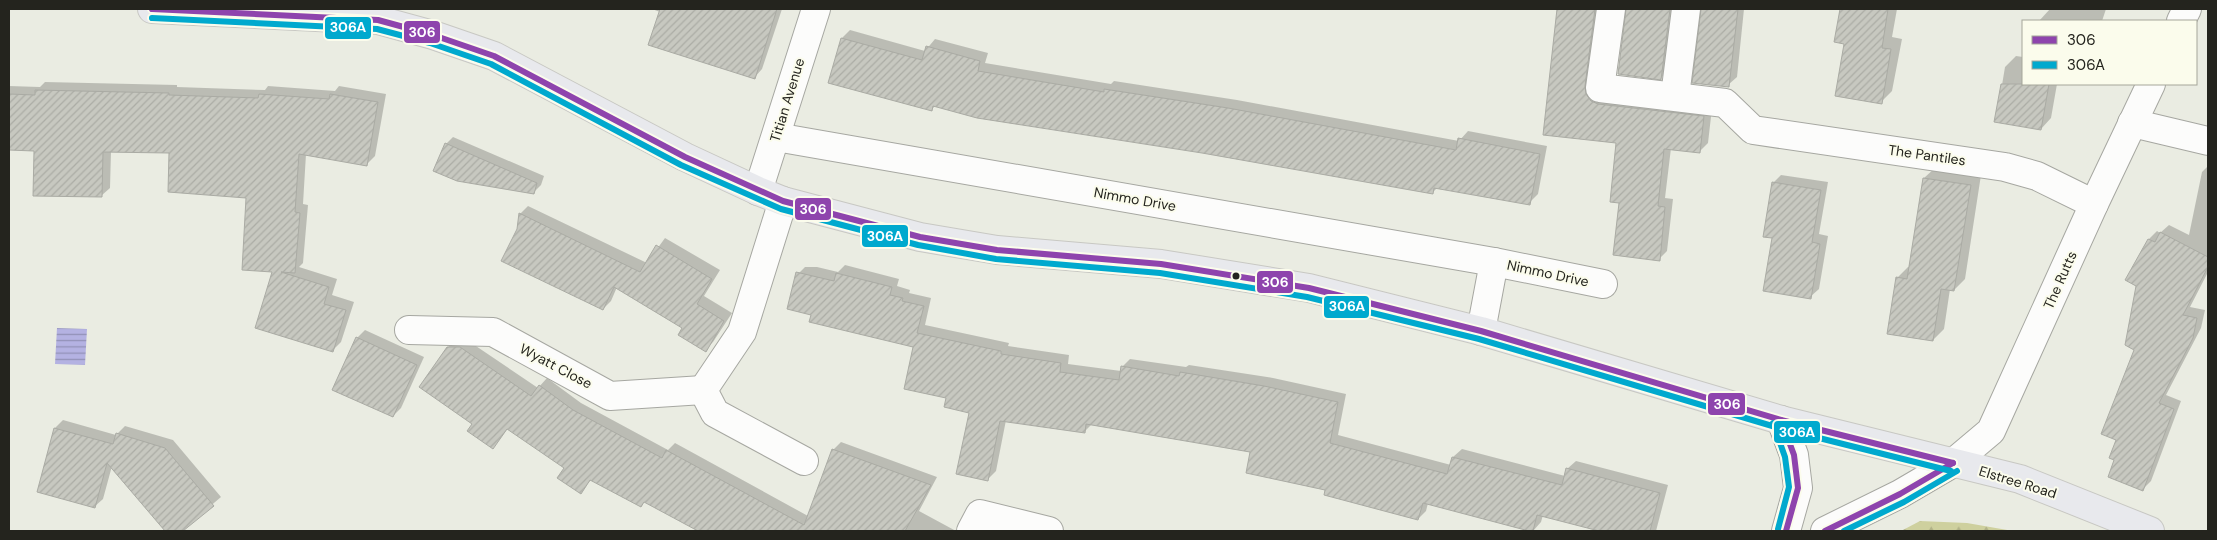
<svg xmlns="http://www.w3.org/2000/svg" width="2217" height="540" font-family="'DM Sans',sans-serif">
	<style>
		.forest { fill: url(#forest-firs) }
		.water { fill: url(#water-rules) }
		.shadow { fill: #0003 }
		.building { fill: url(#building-hatch); stroke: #aaaba4 }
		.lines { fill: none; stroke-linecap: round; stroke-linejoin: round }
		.minor-casing { stroke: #a6a7a1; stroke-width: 30 }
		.major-casing { stroke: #c8c8c3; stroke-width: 30 }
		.minor { stroke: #fcfcfb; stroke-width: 28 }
		.major { stroke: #e8e9ed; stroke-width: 28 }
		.bus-1-casing { stroke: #fbfcec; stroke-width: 10 }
		.bus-2-casing { stroke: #fbfcec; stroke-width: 10 }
		.bus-1 { stroke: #8e44ad; stroke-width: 6 }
		.bus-2 { stroke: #00a9ce; stroke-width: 6 }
		.bus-dot { fill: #24241e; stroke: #fbfcec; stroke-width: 2 }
		.labels { text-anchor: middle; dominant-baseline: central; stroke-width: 4; stroke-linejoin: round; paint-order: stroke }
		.street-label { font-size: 14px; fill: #24241e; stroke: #fbfcec }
		.line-badge { stroke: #fbfcec; stroke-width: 2 }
		.badge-label { font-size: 14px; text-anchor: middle; font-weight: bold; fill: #fff }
	</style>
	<defs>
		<pattern id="forest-firs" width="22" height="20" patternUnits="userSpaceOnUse" patternTransform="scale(1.25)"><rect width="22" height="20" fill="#ced09e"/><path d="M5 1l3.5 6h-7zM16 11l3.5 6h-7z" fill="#b1b288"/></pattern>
		<pattern id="water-rules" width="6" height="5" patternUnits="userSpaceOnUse" patternTransform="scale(1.25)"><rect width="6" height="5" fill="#b4b2e2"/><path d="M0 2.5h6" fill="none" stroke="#9291b7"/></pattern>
		<pattern id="building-hatch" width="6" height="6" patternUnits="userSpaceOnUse" patternTransform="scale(1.25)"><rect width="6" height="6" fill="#c7c8c0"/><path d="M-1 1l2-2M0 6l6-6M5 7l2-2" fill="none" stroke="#abaca5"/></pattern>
	</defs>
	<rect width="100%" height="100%" fill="#eaece2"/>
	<path class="forest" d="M 1920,521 L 1967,523 L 2013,531 L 1901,531 Z"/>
	<path class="water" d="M 57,328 L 87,329 L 85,365 L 55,364 Z"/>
	<g class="shadow">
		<path d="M 652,9 L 782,9 L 762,69 L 754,78 L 660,12 Z"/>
		<path d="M 1559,9 L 1602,9 L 1592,77 L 1712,108 L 1708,143 L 1700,151 L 1671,148 L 1665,198 L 1673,199 L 1667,251 L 1659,259 L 1621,202 L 1618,142 L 1544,134 Z"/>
		<path d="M 1626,9 L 1677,9 L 1669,70 L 1661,78 L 1619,73 Z"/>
		<path d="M 1703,9 L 1744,9 L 1737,77 L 1728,85 Z"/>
		<path d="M 1841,9 L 1897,9 L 1892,37 L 1902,39 L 1892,91 L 1881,102 L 1845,43 L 1835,41 Z"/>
		<path d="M 2050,9 L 2106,9 L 2102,21 L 2039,21 Z"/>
		<path d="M 850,30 L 925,51 L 935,39 L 988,53 L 985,63 L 1111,84 L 1114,81 L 1237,100 L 1459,141 L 1468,131 L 1547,146 L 1538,194 L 1530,202 L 1438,187 L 1432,193 L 936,105 L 931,110 L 842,38 Z"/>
		<path d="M 2016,56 L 2023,57 L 2023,84 L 2057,84 L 2051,118 L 2041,129 L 1996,121 L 2005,67 Z"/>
		<path d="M 45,82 L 177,85 L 177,87 L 265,90 L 268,86 L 335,91 L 339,86 L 386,94 L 375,156 L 367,164 L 306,154 L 303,204 L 308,205 L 303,263 L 299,267 L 337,279 L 332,295 L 354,302 L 341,342 L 333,350 L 274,271 L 247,197 L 170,152 L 111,151 L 110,188 L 101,196 L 35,149 L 9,149 L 9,86 L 40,87 Z"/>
		<path d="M 453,137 L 544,176 L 541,185 L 533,193 L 446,144 Z"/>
		<path d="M 2208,166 L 2208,272 L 2190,307 L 2205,310 L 2201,328 L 2166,395 L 2181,401 L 2151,481 L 2143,489 L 2115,459 L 2136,350 L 2137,285 L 2127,280 L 2149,239 L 2157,231 L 2160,233 L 2169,225 L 2189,235 L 2202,172 Z"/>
		<path d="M 1935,168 L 1981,175 L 1965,279 L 1954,290 L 1950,289 L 1944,329 L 1933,340 L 1897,278 L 1908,267 L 1910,267 L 1924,178 Z"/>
		<path d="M 1781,175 L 1828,182 L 1819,234 L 1828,236 L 1819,289 L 1810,297 L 1774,237 L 1773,183 Z"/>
		<path d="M 528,206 L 647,263 L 665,238 L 720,270 L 704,296 L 732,313 L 713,342 L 705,350 L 684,328 L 617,287 L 611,301 L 603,309 L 518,229 L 520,214 Z"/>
		<path d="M 845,265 L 899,279 L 897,286 L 910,290 L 909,293 L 931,298 L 925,325 L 1009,343 L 1008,346 L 1069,355 L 1068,364 L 1121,371 L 1122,367 L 1130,359 L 1186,367 L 1189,365 L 1273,378 L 1346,394 L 1338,435 L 1451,465 L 1453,457 L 1462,449 L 1565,476 L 1567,469 L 1576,461 L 1668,485 L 1656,531 L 1604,531 L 1543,515 L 1541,522 L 1533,531 L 1428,503 L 1426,511 L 1418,519 L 1326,489 L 1251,451 L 1093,423 L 1084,432 L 1006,420 L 996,471 L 987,480 L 971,412 L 947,397 L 914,346 L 813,314 L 796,276 L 805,267 L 817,267 L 838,272 Z"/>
		<path d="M 365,330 L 424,357 L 401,408 L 393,416 L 357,338 Z"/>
		<path d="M 456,340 L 467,340 L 538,388 L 547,378 L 581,403 L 668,450 L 675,443 L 808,516 L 834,449 L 841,442 L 937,477 L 919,511 L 956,531 L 701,531 L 645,501 L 641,505 L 592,479 L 580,492 L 565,468 L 508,428 L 493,447 L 474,423 L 448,347 Z"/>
		<path d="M 63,420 L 116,435 L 125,426 L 173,440 L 221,497 L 181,531 L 166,531 L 112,466 L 103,499 L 94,507 L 38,491 L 55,428 Z"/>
	</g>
	<g class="building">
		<path d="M 660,9 L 777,9 L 755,79 L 648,45 Z"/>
		<path d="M 1557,9 L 1595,9 L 1585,86 L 1586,94 L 1591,101 L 1598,104 L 1704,116 L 1700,153 L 1664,149 L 1658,206 L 1665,207 L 1660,261 L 1613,255 L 1619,203 L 1610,202 L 1616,143 L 1543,135 Z"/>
		<path d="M 1626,9 L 1670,9 L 1661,80 L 1618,74 Z"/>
		<path d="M 1701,9 L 1738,9 L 1729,87 L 1692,83 Z"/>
		<path d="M 1840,9 L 1888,9 L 1882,48 L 1891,49 L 1882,104 L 1835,96 L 1844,44 L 1834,42 Z"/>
		<path d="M 841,38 L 922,60 L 926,46 L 980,61 L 978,71 L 1104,92 L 1104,89 L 1228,108 L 1456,150 L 1458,138 L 1540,154 L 1530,205 L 1434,188 L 1433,194 L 1202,153 L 977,118 L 933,106 L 932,111 L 828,83 Z"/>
		<path d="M 2001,84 L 2049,84 L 2041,130 L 1994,122 Z"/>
		<path d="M 35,90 L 169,93 L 169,95 L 258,98 L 259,94 L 329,99 L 330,94 L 378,102 L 367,166 L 299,154 L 295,212 L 300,213 L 295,273 L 281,272 L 329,287 L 324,304 L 346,310 L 333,352 L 255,328 L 272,272 L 242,270 L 246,198 L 168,192 L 169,153 L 103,152 L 102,197 L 33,196 L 34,151 L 9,150 L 9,94 L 35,95 Z"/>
		<path d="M 445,143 L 537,183 L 534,194 L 457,181 L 433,171 Z"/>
		<path d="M 1923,178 L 1971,185 L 1954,291 L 1941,289 L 1933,341 L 1887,334 L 1896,277 L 1907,279 Z"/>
		<path d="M 1772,182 L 1821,190 L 1812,242 L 1820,244 L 1811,299 L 1763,291 L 1772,238 L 1763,237 Z"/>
		<path d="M 519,213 L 640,272 L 656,245 L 712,279 L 697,304 L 724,321 L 706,352 L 678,335 L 682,328 L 614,287 L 603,310 L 501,261 L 517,229 Z"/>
		<path d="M 2160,232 L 2208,257 L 2208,267 L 2183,315 L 2197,318 L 2193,338 L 2159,403 L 2174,409 L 2143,491 L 2108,477 L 2114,460 L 2109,458 L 2116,440 L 2101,434 L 2134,350 L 2125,345 L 2136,286 L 2125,280 L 2148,239 L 2155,242 Z"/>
		<path d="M 796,272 L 834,281 L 836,273 L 892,287 L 890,295 L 903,298 L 902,301 L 924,306 L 917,333 L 1001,351 L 1001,354 L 1061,363 L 1060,372 L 1119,380 L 1121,366 L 1179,376 L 1180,372 L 1264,386 L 1338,402 L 1330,443 L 1447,474 L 1452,457 L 1562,485 L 1566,468 L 1660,493 L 1650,531 L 1599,531 L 1537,515 L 1533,531 L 1529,531 L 1423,503 L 1418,520 L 1324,495 L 1325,490 L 1246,473 L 1250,452 L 1086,424 L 1085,433 L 1000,421 L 988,481 L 956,474 L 969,413 L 944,407 L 946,398 L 904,389 L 913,347 L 809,322 L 811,315 L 787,309 Z"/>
		<path d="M 356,337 L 417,365 L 393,417 L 332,390 Z"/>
		<path d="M 447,347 L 460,347 L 531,396 L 539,385 L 573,410 L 662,458 L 666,450 L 804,525 L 832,449 L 931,485 L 905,531 L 698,531 L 644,502 L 641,507 L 590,480 L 581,494 L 557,478 L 564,468 L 507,429 L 493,449 L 467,431 L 472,424 L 419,387 Z"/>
		<path d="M 54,428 L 113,444 L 116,433 L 165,448 L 214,506 L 183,531 L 165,531 L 107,463 L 95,508 L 37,492 Z"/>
	</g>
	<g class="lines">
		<g class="minor-casing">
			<g id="minor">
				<path d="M 1611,9 L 1600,88 L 1725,103 L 1753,130 L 2005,167 L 2037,176 L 2094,204"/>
				<path d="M 2181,21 L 2187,9"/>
				<path d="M 1675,96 L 1686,9"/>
				<path d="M 2132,123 L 2208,141"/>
				<path d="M 776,137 L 1494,262 L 1603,284"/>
				<path d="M 758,191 L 816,9"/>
				<path d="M 783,201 L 742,332 L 703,390 L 715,413 L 804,461"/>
				<path d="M 409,330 L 493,332 L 610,396 L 703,390"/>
				<path d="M 1481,331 L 1494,262"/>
				<path d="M 1781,420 L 1794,455 L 1798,488 L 1786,531"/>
				<path d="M 971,531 L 980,514 L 1049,531"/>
				<path d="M 1825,531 L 1900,494 L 1953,463 L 1991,431 L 2094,204 L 2151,84"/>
			</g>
		</g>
		<g class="major-casing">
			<path id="major" d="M 152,9 L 378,20 L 433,35 L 494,56 L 685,157 L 758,191 L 783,201 L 920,237 L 997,250 L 1161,264 L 1309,288 L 1481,331 L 1781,420 L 2020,479 L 2150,531"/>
		</g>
		<use href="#minor" class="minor"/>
		<use href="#major" class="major"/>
		<g class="bus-1-casing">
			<g id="bus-1">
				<path d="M 152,9 L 378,20 L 433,35 L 494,56 L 685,157 L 783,201 L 920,237 L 997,250 L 1161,264 L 1309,288 L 1481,331 L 1781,420 L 1953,463"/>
				<path d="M 1781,420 L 1794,455 L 1798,488 L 1786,531"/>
				<path d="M 1825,531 L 1900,494 L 1953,463"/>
			</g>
		</g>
		<g class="bus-2-casing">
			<g id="bus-2">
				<path d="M 152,18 L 377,29 L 430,43 L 491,64 L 681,165 L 781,209 L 918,245 L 996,259 L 1160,273 L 1307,297 L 1479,339 L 1779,428 L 1951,471"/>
				<path d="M 1773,423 L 1785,457 L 1789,487 L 1778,529"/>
				<path d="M 1844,531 L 1904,502 L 1957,471"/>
			</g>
		</g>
		<use href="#bus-1" class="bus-1"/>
		<use href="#bus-2" class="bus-2"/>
	</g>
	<circle class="bus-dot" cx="1236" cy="276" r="4.5"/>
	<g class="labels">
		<g class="street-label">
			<text transform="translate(787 100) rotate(-73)">Titian Avenue</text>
			<text transform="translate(1927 155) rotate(8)">The Pantiles</text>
			<text transform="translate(1135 199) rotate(10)">Nimmo Drive</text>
			<text transform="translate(1548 273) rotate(12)">Nimmo Drive</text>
			<text transform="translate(2060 280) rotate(-66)">The Rutts</text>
			<text transform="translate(556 366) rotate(28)">Wyatt Close</text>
			<text transform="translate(2018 482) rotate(17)">Elstree Road</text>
		</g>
	</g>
	<g class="line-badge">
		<rect x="324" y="16" width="48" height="24" rx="5" fill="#00a9ce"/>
		<rect x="403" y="20" width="38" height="24" rx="5" fill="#8e44ad"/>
		<rect x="794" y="197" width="38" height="24" rx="5" fill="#8e44ad"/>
		<rect x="861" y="224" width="48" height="24" rx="5" fill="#00a9ce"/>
		<rect x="1256" y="270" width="38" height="24" rx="5" fill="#8e44ad"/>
		<rect x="1323" y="295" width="47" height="24" rx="5" fill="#00a9ce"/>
		<rect x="1707" y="392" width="39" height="24" rx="5" fill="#8e44ad"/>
		<rect x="1773" y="420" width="48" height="24" rx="5" fill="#00a9ce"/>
	</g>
	<g class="badge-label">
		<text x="348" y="32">306A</text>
		<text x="422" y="37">306</text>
		<text x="813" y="214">306</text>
		<text x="885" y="241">306A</text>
		<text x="1275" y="287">306</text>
		<text x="1347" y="311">306A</text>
		<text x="1727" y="409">306</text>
		<text x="1797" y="437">306A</text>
	</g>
	<rect width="2217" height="540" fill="none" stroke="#24241e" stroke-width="20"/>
	<rect x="2022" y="20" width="175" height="65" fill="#fbfcec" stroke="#a5a69a"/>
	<rect x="2032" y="36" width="25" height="8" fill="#8e44ad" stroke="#a5a69a"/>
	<text x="2067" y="45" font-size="15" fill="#24241e">306</text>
	<rect x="2032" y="61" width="25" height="8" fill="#00a9ce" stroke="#a5a69a"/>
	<text x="2067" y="70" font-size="15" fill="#24241e">306A</text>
</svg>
